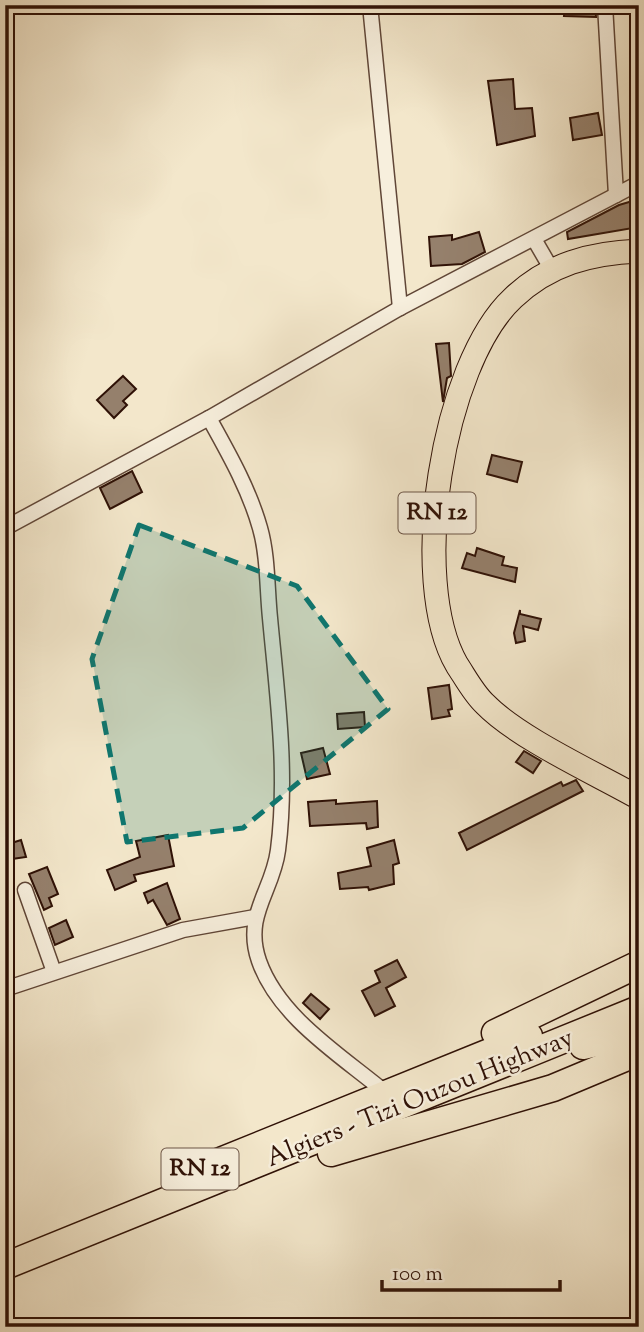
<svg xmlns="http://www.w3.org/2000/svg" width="644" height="1332" font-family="'Sorts Mill Goudy',serif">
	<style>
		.building { fill: #95806c; stroke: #2f1106; stroke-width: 2 }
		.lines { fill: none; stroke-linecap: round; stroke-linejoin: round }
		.street-casing { stroke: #604637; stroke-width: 17 }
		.primary-casing { stroke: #2f1106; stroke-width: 25 }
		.highway-casing { stroke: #2f1106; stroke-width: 29 }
		.street { stroke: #f7efdd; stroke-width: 14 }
		.primary { stroke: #f3e7cb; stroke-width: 23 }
		.highway { stroke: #f3e7cb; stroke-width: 26 }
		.marked { fill: #0f766e; fill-opacity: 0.2; stroke: #0f766e; stroke-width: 5; stroke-dasharray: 14 9; stroke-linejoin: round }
		.labels { text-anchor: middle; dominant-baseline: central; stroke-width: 5; stroke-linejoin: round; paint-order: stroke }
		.shield { fill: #f7efdd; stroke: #6b5446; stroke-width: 2 }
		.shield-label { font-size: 24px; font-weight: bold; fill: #2f1106 }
		.street-label { font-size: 26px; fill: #2f1106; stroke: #f7efdd }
	</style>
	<rect width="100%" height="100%" fill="#f3e7cb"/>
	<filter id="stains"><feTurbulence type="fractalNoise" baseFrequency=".00286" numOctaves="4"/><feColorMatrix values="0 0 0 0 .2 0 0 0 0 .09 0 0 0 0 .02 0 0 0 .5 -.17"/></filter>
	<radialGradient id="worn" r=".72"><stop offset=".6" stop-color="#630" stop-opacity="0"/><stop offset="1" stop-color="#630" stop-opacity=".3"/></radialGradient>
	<g class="building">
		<path d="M 565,5 L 595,5 L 596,17 L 564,16 Z"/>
		<path d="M 513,79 L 515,109 L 532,108 L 535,136 L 497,145 L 488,81 Z"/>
		<path d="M 598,113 L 602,135 L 573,140 L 570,118 Z"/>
		<path d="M 639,199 L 639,227 L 568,239 L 567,232 L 619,205 Z"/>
		<path d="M 479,232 L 485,252 L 462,264 L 431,266 L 429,237 L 452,235 L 452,240 Z"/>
		<path d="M 449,343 L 451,376 L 447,378 L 443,402 L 436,344 Z"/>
		<path d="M 123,376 L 136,389 L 123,401 L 127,405 L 114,418 L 97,400 Z"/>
		<path d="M 492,455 L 522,462 L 517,482 L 487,474 Z"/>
		<path d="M 132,471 L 142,492 L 110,509 L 100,488 Z"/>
		<path d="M 477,548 L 504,557 L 502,565 L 517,568 L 515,582 L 462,568 L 467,553 L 475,556 Z"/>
		<path d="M 520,610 L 520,614 L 541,619 L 538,630 L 523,626 L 525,641 L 516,643 L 514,633 Z"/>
		<path d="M 449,685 L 452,709 L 448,710 L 450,716 L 432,719 L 428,688 Z"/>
		<path d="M 364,712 L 365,727 L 338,729 L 337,714 Z"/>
		<path d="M 323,748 L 330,774 L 307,779 L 301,753 Z"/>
		<path d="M 524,751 L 541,761 L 533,773 L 516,762 Z"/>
		<path d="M 576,780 L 583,791 L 467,850 L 459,833 L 561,782 L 563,786 Z"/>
		<path d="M 336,800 L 336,804 L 377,801 L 378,827 L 367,829 L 366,823 L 310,826 L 308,802 Z"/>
		<path d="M 168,835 L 174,866 L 134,875 L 136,881 L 115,890 L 107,870 L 140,857 L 136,841 Z"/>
		<path d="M 21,840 L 26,857 L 5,860 L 5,845 Z"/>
		<path d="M 394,840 L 399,863 L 393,865 L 394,884 L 369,890 L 368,887 L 340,889 L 338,873 L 371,866 L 367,848 Z"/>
		<path d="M 47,867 L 58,894 L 49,898 L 52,906 L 44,910 L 29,874 Z"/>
		<path d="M 167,883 L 180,919 L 167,925 L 153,900 L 148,903 L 144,893 Z"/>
		<path d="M 66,920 L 73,937 L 55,945 L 49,928 Z"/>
		<path d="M 397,960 L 406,977 L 386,988 L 395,1006 L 375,1016 L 362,991 L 380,982 L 375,971 Z"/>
		<path d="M 311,994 L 329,1009 L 320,1019 L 303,1003 Z"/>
	</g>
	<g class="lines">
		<g class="street-casing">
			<g id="street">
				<path d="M 370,5 L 400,308"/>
				<path d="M 605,5 L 616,195"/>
				<path d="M 534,239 L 552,270"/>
				<path d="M 209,418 C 229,454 249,489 260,528 C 268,556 267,589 270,618 C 277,694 288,773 278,850 C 273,891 243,915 259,961 C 279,1018 342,1056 386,1093"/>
				<path d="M 5,528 L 209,418 L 400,308 L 639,183"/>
				<path d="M 25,890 L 54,972"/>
				<path d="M 5,989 L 183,930 L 255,917"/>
			</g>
		</g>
		<g class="primary-casing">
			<path id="primary" d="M 639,251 C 590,253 549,264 513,298 C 442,364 408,581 457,665 C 465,677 474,694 485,704 C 518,738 595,773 639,798"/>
		</g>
		<g class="highway-casing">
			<g id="highway">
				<path d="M 495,1033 L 639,964"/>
				<path d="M 583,1046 L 639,1033"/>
				<path d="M 331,1153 L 553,1088 L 639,1052"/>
				<path d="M 198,1170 L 529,1036"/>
				<path d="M 5,1266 L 639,1009"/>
			</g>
		</g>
		<use href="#street" class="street"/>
		<use href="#primary" class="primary"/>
		<use href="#highway" class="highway"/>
	</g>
	<path class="marked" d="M 139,525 L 297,586 L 388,709 L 243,828 L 127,842 L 92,659 Z"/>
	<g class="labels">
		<g class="shield">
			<rect x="398.5" y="492.5" width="77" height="41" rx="5"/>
			<rect x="161.5" y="1148.5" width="77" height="41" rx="5"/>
		</g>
		<g class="shield-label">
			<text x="437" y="513">RN 12</text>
			<text x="200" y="1169">RN 12</text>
		</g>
		<g class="street-label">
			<text transform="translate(420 1099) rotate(-22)">Algiers - Tizi Ouzou Highway</text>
		</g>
	</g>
	<rect width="644" height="1332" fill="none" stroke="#f3e7cb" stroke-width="28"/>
	<rect x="7" y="7" width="630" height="1318" fill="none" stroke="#2f1106" stroke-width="3.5"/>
	<rect x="14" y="14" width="616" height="1304" fill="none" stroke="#2f1106" stroke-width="2"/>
	<path d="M382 1280v10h178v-10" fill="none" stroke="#2f1106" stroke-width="3.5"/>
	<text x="392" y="1280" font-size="21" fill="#2f1106" stroke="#f7efdd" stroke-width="5" paint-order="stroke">100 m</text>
	<rect width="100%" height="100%" filter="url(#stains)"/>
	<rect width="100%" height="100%" fill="url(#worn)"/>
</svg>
